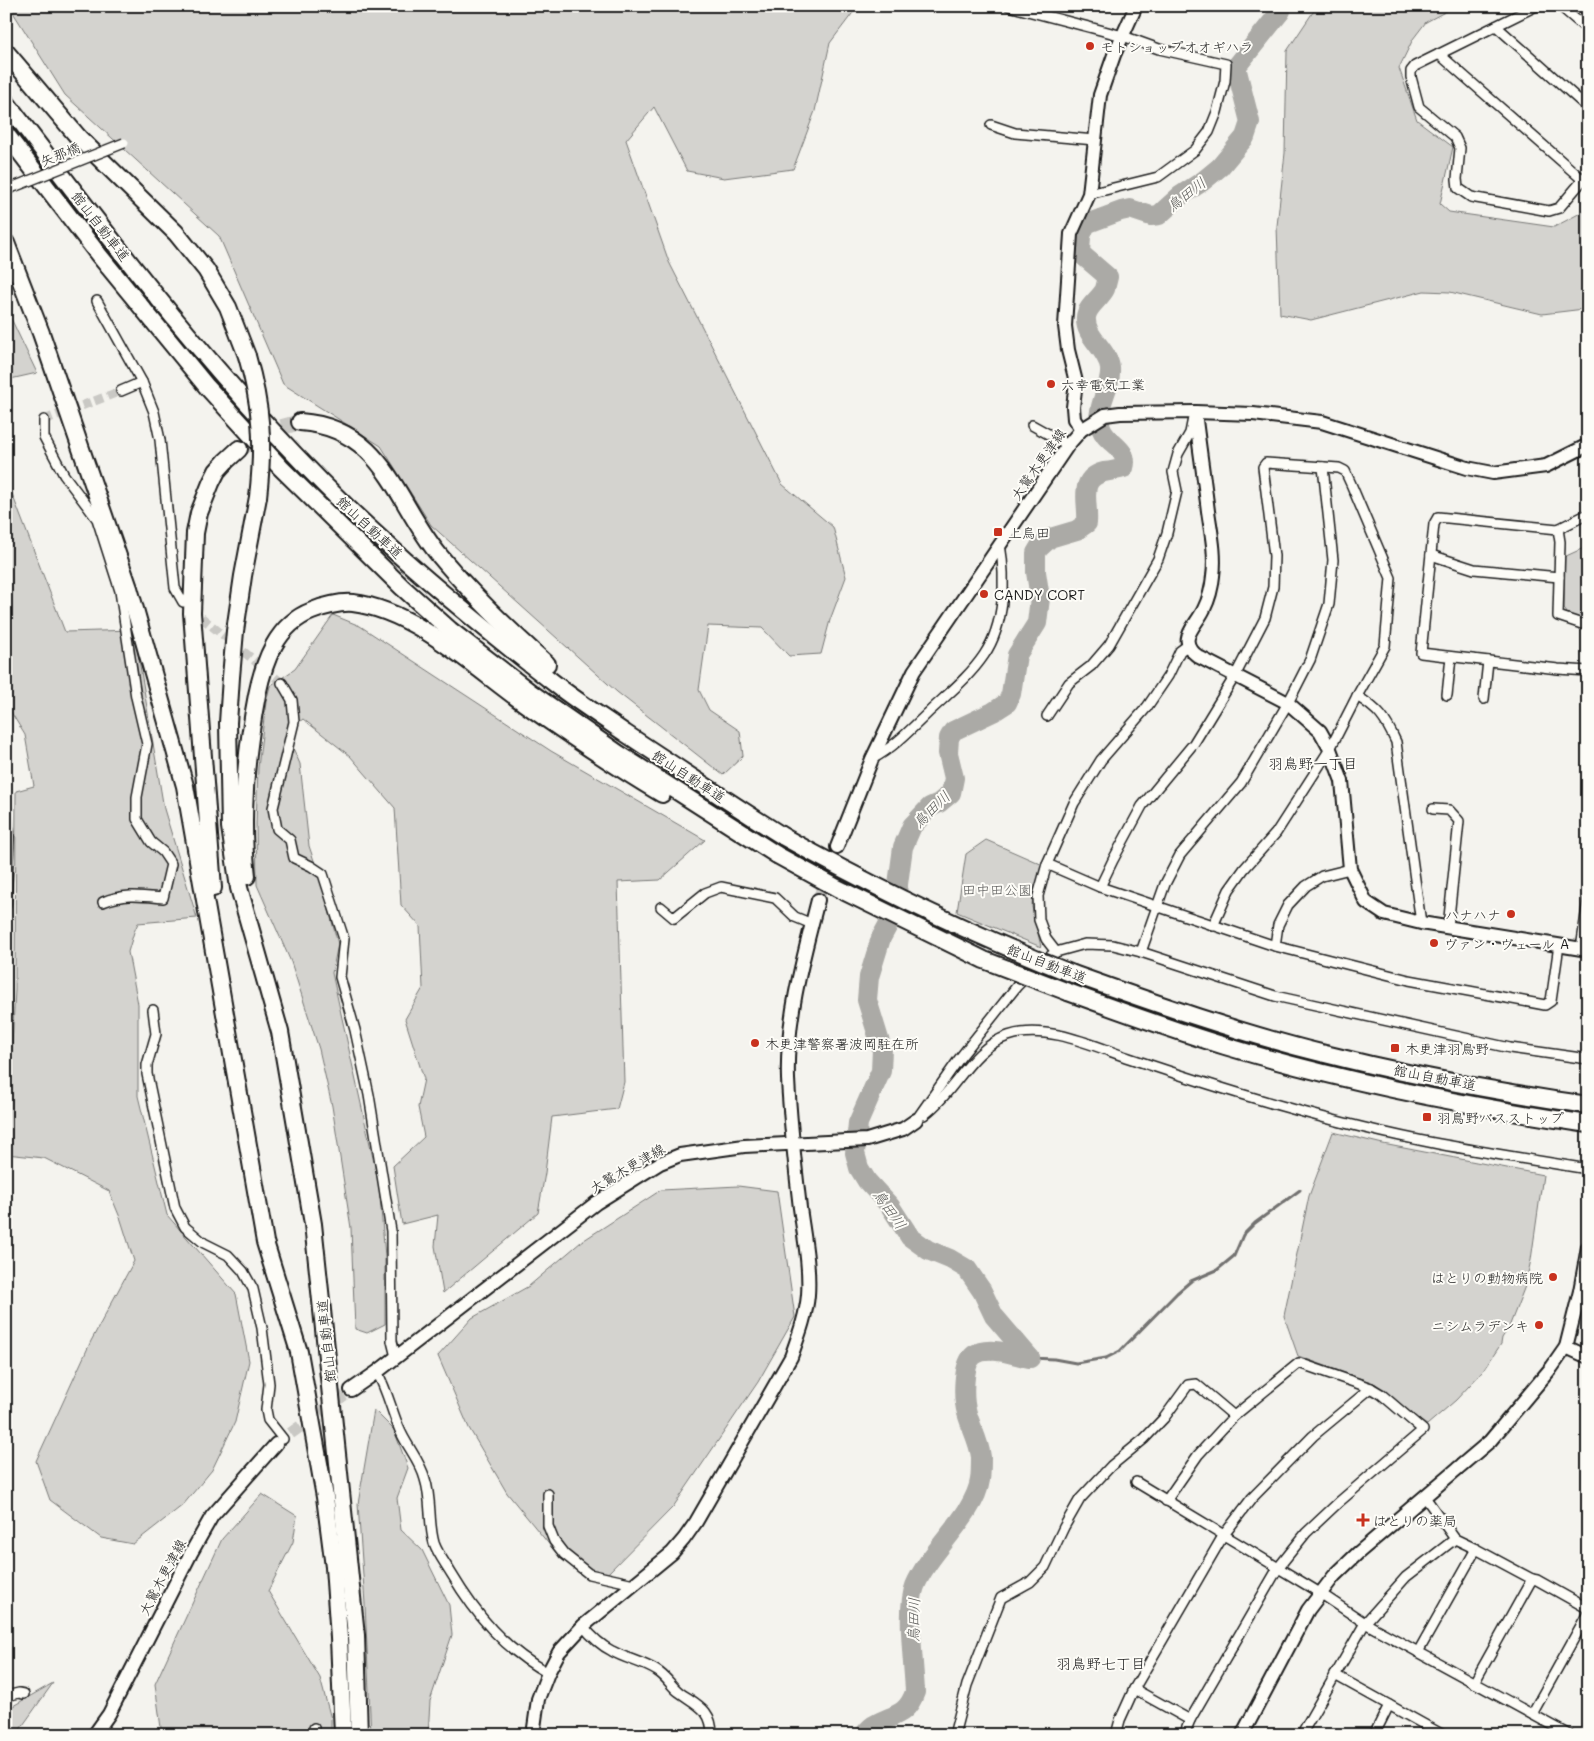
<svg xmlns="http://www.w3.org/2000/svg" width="1594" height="1741" font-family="Mali,'Klee One',sans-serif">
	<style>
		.green { fill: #d4d3cf; stroke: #787876 }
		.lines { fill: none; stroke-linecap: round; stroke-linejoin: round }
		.stream { stroke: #72716f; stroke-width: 3 }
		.river { stroke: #abaaa6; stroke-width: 20 }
		.street-tunnel { stroke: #c9c8c4; stroke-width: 9; stroke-dasharray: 9 4.5; stroke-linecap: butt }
		.secondary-tunnel { stroke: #c9c8c4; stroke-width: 12; stroke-dasharray: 12 6; stroke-linecap: butt }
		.highway-tunnel { stroke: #c9c8c4; stroke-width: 16; stroke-dasharray: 16 8; stroke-linecap: butt }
		.street-casing { stroke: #1c1c1c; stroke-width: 12 }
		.secondary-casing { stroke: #1c1c1c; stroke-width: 16 }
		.highway-casing { stroke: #1c1c1c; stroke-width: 20 }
		.street { stroke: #fdfcf7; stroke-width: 9 }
		.secondary { stroke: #fdfcf7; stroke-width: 12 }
		.highway { stroke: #fdfcf7; stroke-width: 16 }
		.street-bridge-casing { stroke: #1c1c1c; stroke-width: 12; stroke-linecap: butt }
		.highway-bridge-casing { stroke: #1c1c1c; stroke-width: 20; stroke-linecap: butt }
		.street-bridge { stroke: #fdfcf7; stroke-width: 9 }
		.highway-bridge { stroke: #fdfcf7; stroke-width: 16 }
		.poi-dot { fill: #c8321e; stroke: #fdfcf7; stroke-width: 2 }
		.labels { text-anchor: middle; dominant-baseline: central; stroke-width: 4; stroke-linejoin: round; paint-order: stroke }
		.poi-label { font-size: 14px; fill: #1c1c1c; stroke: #fdfcf7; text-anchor: start }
		.street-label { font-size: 14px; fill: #1c1c1c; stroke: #fdfcf7 }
		.park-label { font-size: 14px; fill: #5c5c5b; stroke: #fdfcf7 }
		.water-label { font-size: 15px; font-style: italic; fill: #5c5c5a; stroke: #fdfcf7 }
		.neighbourhood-label { font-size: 15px; fill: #1c1c1c; stroke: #fdfcf7 }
	</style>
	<rect width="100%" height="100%" fill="#f4f3ee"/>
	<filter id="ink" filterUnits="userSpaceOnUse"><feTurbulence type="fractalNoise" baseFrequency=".02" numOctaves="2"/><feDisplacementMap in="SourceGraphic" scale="10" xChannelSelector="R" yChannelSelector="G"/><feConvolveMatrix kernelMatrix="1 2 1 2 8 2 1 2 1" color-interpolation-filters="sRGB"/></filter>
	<g filter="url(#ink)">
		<g class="green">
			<path d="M 9,6 L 858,6 L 830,43 L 815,111 L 793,169 L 724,178 L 687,171 L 654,107 L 626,140 L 669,262 L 782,484 L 833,527 L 846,577 L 830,620 L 821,654 L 789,656 L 762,628 L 708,626 L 699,690 L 709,710 L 740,731 L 743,756 L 723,775 L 617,692 L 431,525 L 381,446 L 283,384 L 219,236 L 65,95 Z"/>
			<path d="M 1317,6 L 1456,6 L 1426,22 L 1413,39 L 1399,68 L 1417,120 L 1453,147 L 1440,204 L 1449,212 L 1554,227 L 1588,209 L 1588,306 L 1584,309 L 1542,314 L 1450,292 L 1424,291 L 1311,320 L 1280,314 L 1277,226 L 1285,153 L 1287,51 Z"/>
			<path d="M 6,308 L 37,373 L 6,380 Z"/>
			<path d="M 6,478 L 65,632 L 134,630 L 164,809 L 197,918 L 138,923 L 134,932 L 128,952 L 138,1004 L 138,1096 L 167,1215 L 236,1294 L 249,1361 L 235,1422 L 212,1470 L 183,1505 L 133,1544 L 101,1538 L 50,1500 L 36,1461 L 91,1341 L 134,1261 L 121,1220 L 109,1191 L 44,1158 L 6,1154 L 15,990 L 16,791 L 34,786 L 25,735 L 6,704 Z"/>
			<path d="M 1588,546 L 1588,621 L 1568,615 L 1564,608 L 1564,557 Z"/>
			<path d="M 333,615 L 360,626 L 551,751 L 705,840 L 660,880 L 618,882 L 624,1082 L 617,1109 L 552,1117 L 545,1173 L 538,1213 L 443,1293 L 435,1246 L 438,1215 L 402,1224 L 393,1166 L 424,1137 L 418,1107 L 424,1079 L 405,1019 L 423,988 L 420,926 L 401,905 L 395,808 L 350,756 L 303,719 L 286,732 L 300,764 L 309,846 L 321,881 L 338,944 L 332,973 L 379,1185 L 385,1257 L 385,1324 L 367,1333 L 355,1329 L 351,1228 L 332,1106 L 319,1049 L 291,962 L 257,885 L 256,824 L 258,768 L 266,702 L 270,686 L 295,669 Z"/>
			<path d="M 986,840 L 1043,865 L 1033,891 L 1032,907 L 1041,947 L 957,912 L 966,854 Z"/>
			<path d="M 1333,1132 L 1383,1144 L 1543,1175 L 1531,1260 L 1525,1286 L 1509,1327 L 1502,1338 L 1501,1344 L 1483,1371 L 1456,1400 L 1427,1425 L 1419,1420 L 1414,1419 L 1376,1384 L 1298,1356 L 1284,1316 L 1309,1196 Z"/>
			<path d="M 738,1186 L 777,1191 L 795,1317 L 758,1382 L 673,1507 L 603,1578 L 557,1554 L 507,1493 L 469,1428 L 438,1356 L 472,1318 L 529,1286 L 581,1242 L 661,1190 Z"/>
			<path d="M 374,1410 L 394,1430 L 408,1468 L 397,1498 L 401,1530 L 422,1550 L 449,1605 L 452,1635 L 430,1701 L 428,1735 L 371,1735 L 365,1604 L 358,1504 Z"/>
			<path d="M 262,1494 L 297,1516 L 293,1542 L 268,1591 L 320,1678 L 331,1719 L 331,1735 L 162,1735 L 155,1684 L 222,1539 Z"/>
			<path d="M 53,1683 L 16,1735 L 6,1735 L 6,1710 Z"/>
		</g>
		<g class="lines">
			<path class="stream" d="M 1030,1358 L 1054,1359 L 1076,1363 L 1106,1358 L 1120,1351 L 1177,1293 L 1191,1281 L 1217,1270 L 1234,1256 L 1243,1235 L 1255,1223 L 1300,1190"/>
			<g class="river">
				<path d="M 1030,1358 L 994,1316 L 982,1291 L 967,1269 L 950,1259 L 928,1250 L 910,1237 L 890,1206 L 867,1181 L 859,1168 L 855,1153 L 858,1123 L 881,1071 L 882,1049 L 867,1000 L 869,977 L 881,938 L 894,914 L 903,847 L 912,826 L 930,807 L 939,803 L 951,793 L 954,778 L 948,753 L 949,738 L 953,731 L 993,712 L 1007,703 L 1011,694 L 1017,655 L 1037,623 L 1040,598 L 1036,572 L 1036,553 L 1039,548 L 1050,538 L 1077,530 L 1087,523 C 1089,502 1077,479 1104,472 C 1111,471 1117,470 1124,468 C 1130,448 1106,444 1101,428 C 1094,407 1112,388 1110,368 C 1108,349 1084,337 1086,317 C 1087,306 1101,298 1105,289 C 1106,285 1107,281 1108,277 L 1080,253 L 1081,236 L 1086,224 L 1121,211 L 1130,209 L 1151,216 L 1159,215 L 1180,196 L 1203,181 L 1220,167 L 1245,137 L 1250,122 L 1236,67 L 1281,11 L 1281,6"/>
				<path d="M 864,1735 C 867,1731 871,1726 876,1724 C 895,1714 907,1715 915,1692 C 914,1665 906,1609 915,1586 C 929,1551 975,1515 980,1480 C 981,1473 981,1464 981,1457 C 979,1441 971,1428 967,1413 C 963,1400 962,1364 974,1355 C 988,1345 1014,1355 1030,1358"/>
			</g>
			<g class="street-tunnel">
				<path d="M 44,420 L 121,391"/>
				<path d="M 191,609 L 282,683"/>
			</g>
			<g class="secondary-tunnel">
				<path d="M 818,900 L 837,847"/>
				<path d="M 276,1444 L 351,1390"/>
			</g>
			<path class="highway-tunnel" d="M 239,449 L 272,430 L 300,422"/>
			<g class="street-casing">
				<g id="street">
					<path d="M 1009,6 L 1123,36 L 1159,49 L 1226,64 L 1225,81 L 1217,112 L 1209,132 L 1195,150 L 1158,177 L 1089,194"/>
					<path d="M 1536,6 L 1415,66 L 1411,71 L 1411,77 L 1419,107 L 1455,137 L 1460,148 L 1457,179 L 1458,188 L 1471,197 L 1549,211 L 1559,208 L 1588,174"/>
					<path d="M 1560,6 L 1588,30"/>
					<path d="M 1496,26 L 1588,108"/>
					<path d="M 1439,54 L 1583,180"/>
					<path d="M 991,125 L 1015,133 L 1095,140"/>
					<path d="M 97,301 L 142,382 L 154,412 L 160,440 L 175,588 L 183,602"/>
					<path d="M 121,391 L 142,382"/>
					<path d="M 44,420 L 44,437 L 64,475 L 97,519 L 120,591 L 136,697 L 147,744 L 137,797 L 137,819 L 151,842 L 163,852 L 171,864 L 163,898 C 142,896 123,893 103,902"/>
					<path d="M 1032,425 L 1068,445"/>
					<path d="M 1588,514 L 1558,529 L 1438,517 L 1434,524 L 1421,653 L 1558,669 L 1588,671"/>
					<path d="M 1558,529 L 1560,542 L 1558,616 L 1588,626"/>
					<path d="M 1431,555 L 1474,569 L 1559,577"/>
					<path d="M 282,683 L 292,700 L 294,722 L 273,808 L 277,829 L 290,840 L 294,858 L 311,866 L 323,874 L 344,939 L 340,977 L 355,1030 L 369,1095 L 391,1231 L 392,1341 L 396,1357"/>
					<path d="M 1447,695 L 1451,657"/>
					<path d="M 1357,696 C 1379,710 1385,718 1396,742 L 1421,923"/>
					<path d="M 1484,699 L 1488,661"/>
					<path d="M 1047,716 L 1069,683 L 1091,666 L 1109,645 L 1158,559 L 1167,533 L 1177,491 L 1173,472 L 1178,454 L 1190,433 L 1193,418"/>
					<path d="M 872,759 C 896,746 912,728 931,710 C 949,693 970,676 984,655 C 1005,624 1006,579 1000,544"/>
					<path d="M 6,805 L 9,836 L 6,905"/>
					<path d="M 1433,809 L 1449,810 L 1459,821 L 1448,927"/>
					<path d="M 1047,864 L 1100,887 L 1275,946 L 1409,980 L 1545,1005 L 1551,1001 L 1559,945"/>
					<path d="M 1100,887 L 1113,860 L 1142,806 L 1194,743 L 1235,676 L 1265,618 L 1273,587 L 1274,556 L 1263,467 L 1266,463 L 1339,468 L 1345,471 L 1351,484 L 1391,578 L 1385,646 L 1357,696 L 1330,749 L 1276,833 L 1244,869 L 1229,890 L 1213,926"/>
					<path d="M 661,907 L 674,918 L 705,893 L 721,887 L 775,898 L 795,917 L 812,924"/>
					<path d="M 1275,946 L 1278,925 L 1288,905 L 1306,886 L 1322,876 L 1350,869"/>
					<path d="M 1581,949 L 1588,900"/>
					<path d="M 1056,952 L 1046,939 L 1039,920 L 1038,896 L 1047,864 L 1074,803 L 1101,760 L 1147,707 L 1168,676 L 1180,651 L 1187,646"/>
					<path d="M 1141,952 L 1165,884 L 1180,855 L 1241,783 L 1288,703 L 1310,660 L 1329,604 L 1333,560 L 1323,467"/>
					<path d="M 153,1010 L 156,1034 L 147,1065 L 147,1074 L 175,1208 L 185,1227 L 204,1243 L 228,1255 L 243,1271 L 253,1289 L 262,1328 L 269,1384 L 266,1410 L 268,1420 L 283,1439"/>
					<path d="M 924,1115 C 955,1092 971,1048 1008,1036 C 1045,1023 1094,1046 1129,1058 C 1230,1092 1334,1124 1439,1144 C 1488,1153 1538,1161 1588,1169"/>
					<path d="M 916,1120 L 959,1059 L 1017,986 L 1038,965 L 1056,952 L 1085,944 L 1113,945 L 1141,952 L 1275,996 L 1510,1048 L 1588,1059"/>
					<path d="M 377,1372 C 387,1390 391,1409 399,1428 C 406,1446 420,1460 425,1479 C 432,1500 428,1522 434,1543 C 438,1554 445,1563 451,1573 C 476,1615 504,1649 548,1673"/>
					<path d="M 1136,1482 L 1320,1593 L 1365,1623 L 1570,1735"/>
					<path d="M 548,1494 L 548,1526 L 554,1541 L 564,1554 L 589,1574 L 634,1584"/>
					<path d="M 1425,1497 L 1455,1539"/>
					<path d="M 1166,1501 L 1198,1455 L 1234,1416 L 1299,1363 L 1371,1388 L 1381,1394 L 1423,1430 L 1339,1502 L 1306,1533 L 1278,1568 L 1190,1720 L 1184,1735"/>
					<path d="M 1476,1549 L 1532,1579"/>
					<path d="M 583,1626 C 591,1636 600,1645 612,1651 C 626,1659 643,1662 657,1671 C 667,1677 671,1686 679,1692 C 697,1705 712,1709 712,1735"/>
					<path d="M 1335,1675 L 1443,1735"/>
					<path d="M 1474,1683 L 1532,1579 L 1537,1580 L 1587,1608 L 1588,1613"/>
					<path d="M 1134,1689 L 1190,1720"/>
					<path d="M 6,1696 L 19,1693 L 24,1694"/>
					<path d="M 1532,1714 L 1588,1613"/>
					<path d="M 313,1735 L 314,1728"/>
					<path d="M 954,1735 L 967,1685 L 1001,1598 L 1030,1582 L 1045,1567 L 1064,1527 L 1080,1499 L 1111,1466 L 1144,1439 L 1164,1418 L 1188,1385 L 1196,1384 L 1234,1416"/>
					<path d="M 1116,1735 L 1120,1720 L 1134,1689 L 1223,1536 L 1252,1498 L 1313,1436 L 1371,1388"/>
					<path d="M 1301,1735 L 1365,1623 L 1406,1577 L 1455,1539 L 1476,1549 L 1418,1652"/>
					<path d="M 1374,1735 L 1389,1705"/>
				</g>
			</g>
			<g class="secondary-casing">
				<g id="secondary">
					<path d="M 1195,412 C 1199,445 1204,478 1208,511 C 1211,532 1216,554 1213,576 C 1212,587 1209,599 1204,609 C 1195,628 1175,640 1199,657 L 1288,703 L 1320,731 L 1330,749 L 1342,781 L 1350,869 L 1366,902 L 1384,914 L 1421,923 L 1588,950"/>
					<path d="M 1081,430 L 1074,419 L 1073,407 L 1076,382 L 1068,350 L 1065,326 L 1071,234 L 1089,194 L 1100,95 L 1114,55 L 1136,6"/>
					<path d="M 837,847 L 872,759 L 914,671 L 1068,445 L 1081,430 L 1105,415 L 1120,413 L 1195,412 L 1253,414 L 1322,422 L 1467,468 L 1493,473 L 1546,466 L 1588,445"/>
					<path d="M 1566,1347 L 1588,1357"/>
					<path d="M 351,1390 L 377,1372 L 596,1203 L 660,1163 L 680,1155 L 744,1146 L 867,1140 L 903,1129 L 916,1120"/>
					<path d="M 94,1735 L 109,1714 L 191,1553 L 212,1516 L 276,1444"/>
					<path d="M 533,1735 L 538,1699 L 548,1673 L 559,1652 L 583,1626 L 672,1553 L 684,1539 L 696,1522 L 791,1357 C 798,1337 806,1317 808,1295 C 810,1266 804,1237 800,1208 C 795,1165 790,1123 788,1079 C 786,1019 803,958 818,900"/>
					<path d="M 1242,1735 L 1308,1610 L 1334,1576 L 1358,1553 L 1490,1441 L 1552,1367 L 1566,1347 L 1580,1291 L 1588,1247"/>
				</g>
			</g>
			<g class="highway-casing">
				<g id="highway">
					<path d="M 6,52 L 79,138 L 176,233 L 206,270 L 228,307 L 247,356"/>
					<path d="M 6,102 C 113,243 220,385 348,508 C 415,572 489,633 563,690 C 583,705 605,719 625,733 C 678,768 730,803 784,837"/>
					<path d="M 6,134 L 98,254 L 207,387 L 281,468 L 402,587 L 450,630 L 530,692 L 619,754 L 777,855"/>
					<path d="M 6,243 L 41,333 L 129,588 L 185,786 L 265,1242 L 299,1352 L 325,1497 L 334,1567 L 339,1638 L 343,1735"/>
					<path d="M 300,422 C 384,428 395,501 439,555 C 472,595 509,630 547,664"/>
					<path d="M 258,497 L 243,576 L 235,631 L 231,677 L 228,723 L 230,827 L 239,888 L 280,1032 L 313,1224 L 356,1635 L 359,1735"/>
					<path d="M 247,876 C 240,818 246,751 257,695 C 264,661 277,624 312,611 C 325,606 339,602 353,603 C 414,610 475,668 524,703 C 569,735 615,766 662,794"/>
					<path d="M 213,888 L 192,613 L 195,533 L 199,513 L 211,483 L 217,471 L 226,461 L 239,449"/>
					<path d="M 1073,974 C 1154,1003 1237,1032 1321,1053 C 1408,1075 1498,1092 1588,1105"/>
					<path d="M 1068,992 C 1120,1011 1172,1030 1225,1046 C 1344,1082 1466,1106 1588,1124"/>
				</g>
			</g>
			<use href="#street" class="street"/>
			<use href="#secondary" class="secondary"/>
			<use href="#highway" class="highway"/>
			<g class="street-bridge-casing">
				<path id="street-bridge" d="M 6,190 L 124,143"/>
			</g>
			<g class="highway-bridge-casing">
				<g id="highway-bridge">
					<path d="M 247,356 C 262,408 264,443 258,497"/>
					<path d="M 784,837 C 877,889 973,935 1073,974"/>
					<path d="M 777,855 L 837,888 L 984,960 L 1068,992"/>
				</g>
			</g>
			<use href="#street-bridge" class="street-bridge"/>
			<use href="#highway-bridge" class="highway-bridge"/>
		</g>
	</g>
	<g class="poi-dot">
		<circle cx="1090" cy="46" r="5"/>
		<circle cx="1051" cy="384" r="5"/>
		<rect x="993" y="527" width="10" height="10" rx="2.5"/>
		<circle cx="984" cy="594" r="5"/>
		<circle cx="1511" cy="914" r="5"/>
		<circle cx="1434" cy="943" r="5"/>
		<circle cx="755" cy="1043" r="5"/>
		<rect x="1390" y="1043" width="10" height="10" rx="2.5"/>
		<rect x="1422" y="1112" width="10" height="10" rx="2.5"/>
		<circle cx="1553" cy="1277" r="5"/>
		<circle cx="1539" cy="1325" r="5"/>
		<path d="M1360.5 1512.5h5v5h5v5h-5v5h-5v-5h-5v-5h5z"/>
	</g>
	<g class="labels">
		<g class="poi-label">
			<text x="1100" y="46">モトショップオオギハラ</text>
			<text x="1061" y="384">六幸電気工業</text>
			<text x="1008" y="532">上烏田</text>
			<text x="994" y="594">CANDY CORT</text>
			<text x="1501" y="914" text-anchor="end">ハナハナ</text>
			<text x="1444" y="943">ヴァン・ヴェール A</text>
			<text x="765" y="1043">木更津警察署波岡駐在所</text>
			<text x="1405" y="1048">木更津羽鳥野</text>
			<text x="1437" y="1117">羽鳥野バスストップ</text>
			<text x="1543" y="1277" text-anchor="end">はとりの動物病院</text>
			<text x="1529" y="1325" text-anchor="end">ニシムラデンキ</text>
			<text x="1373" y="1520">はとりの薬局</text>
		</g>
		<g class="street-label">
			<text transform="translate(60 154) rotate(-22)">矢那橋</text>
			<text transform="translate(101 226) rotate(52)">館山自動車道</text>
			<text transform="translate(1038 464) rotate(-55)">大鷲木更津線</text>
			<text transform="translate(370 527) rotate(43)">館山自動車道</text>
			<text transform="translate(689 776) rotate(33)">館山自動車道</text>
			<text transform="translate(1047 963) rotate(21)">館山自動車道</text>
			<text transform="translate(1435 1077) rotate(11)">館山自動車道</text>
			<text transform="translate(627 1168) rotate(-30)">大鷲木更津線</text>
			<text transform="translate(326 1341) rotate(-96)">館山自動車道</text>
			<text transform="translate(162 1577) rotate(-62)">大鷲木更津線</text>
		</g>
		<g class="park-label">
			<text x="997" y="889">田中田公園</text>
		</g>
		<g class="water-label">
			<text transform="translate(1186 194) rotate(-38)">鳥田川</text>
			<text transform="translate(931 809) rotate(-44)">鳥田川</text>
			<text transform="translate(890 1209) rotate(55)">鳥田川</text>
			<text transform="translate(913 1620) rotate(-89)">鳥田川</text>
		</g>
		<g class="neighbourhood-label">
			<text x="1313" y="763">羽鳥野一丁目</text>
			<text x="1101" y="1663">羽鳥野七丁目</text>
		</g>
	</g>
	<rect width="1594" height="1741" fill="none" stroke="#fdfcf7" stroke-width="25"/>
	<rect x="12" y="12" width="1569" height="1716" fill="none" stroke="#1c1c1c" stroke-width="2" filter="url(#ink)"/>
</svg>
